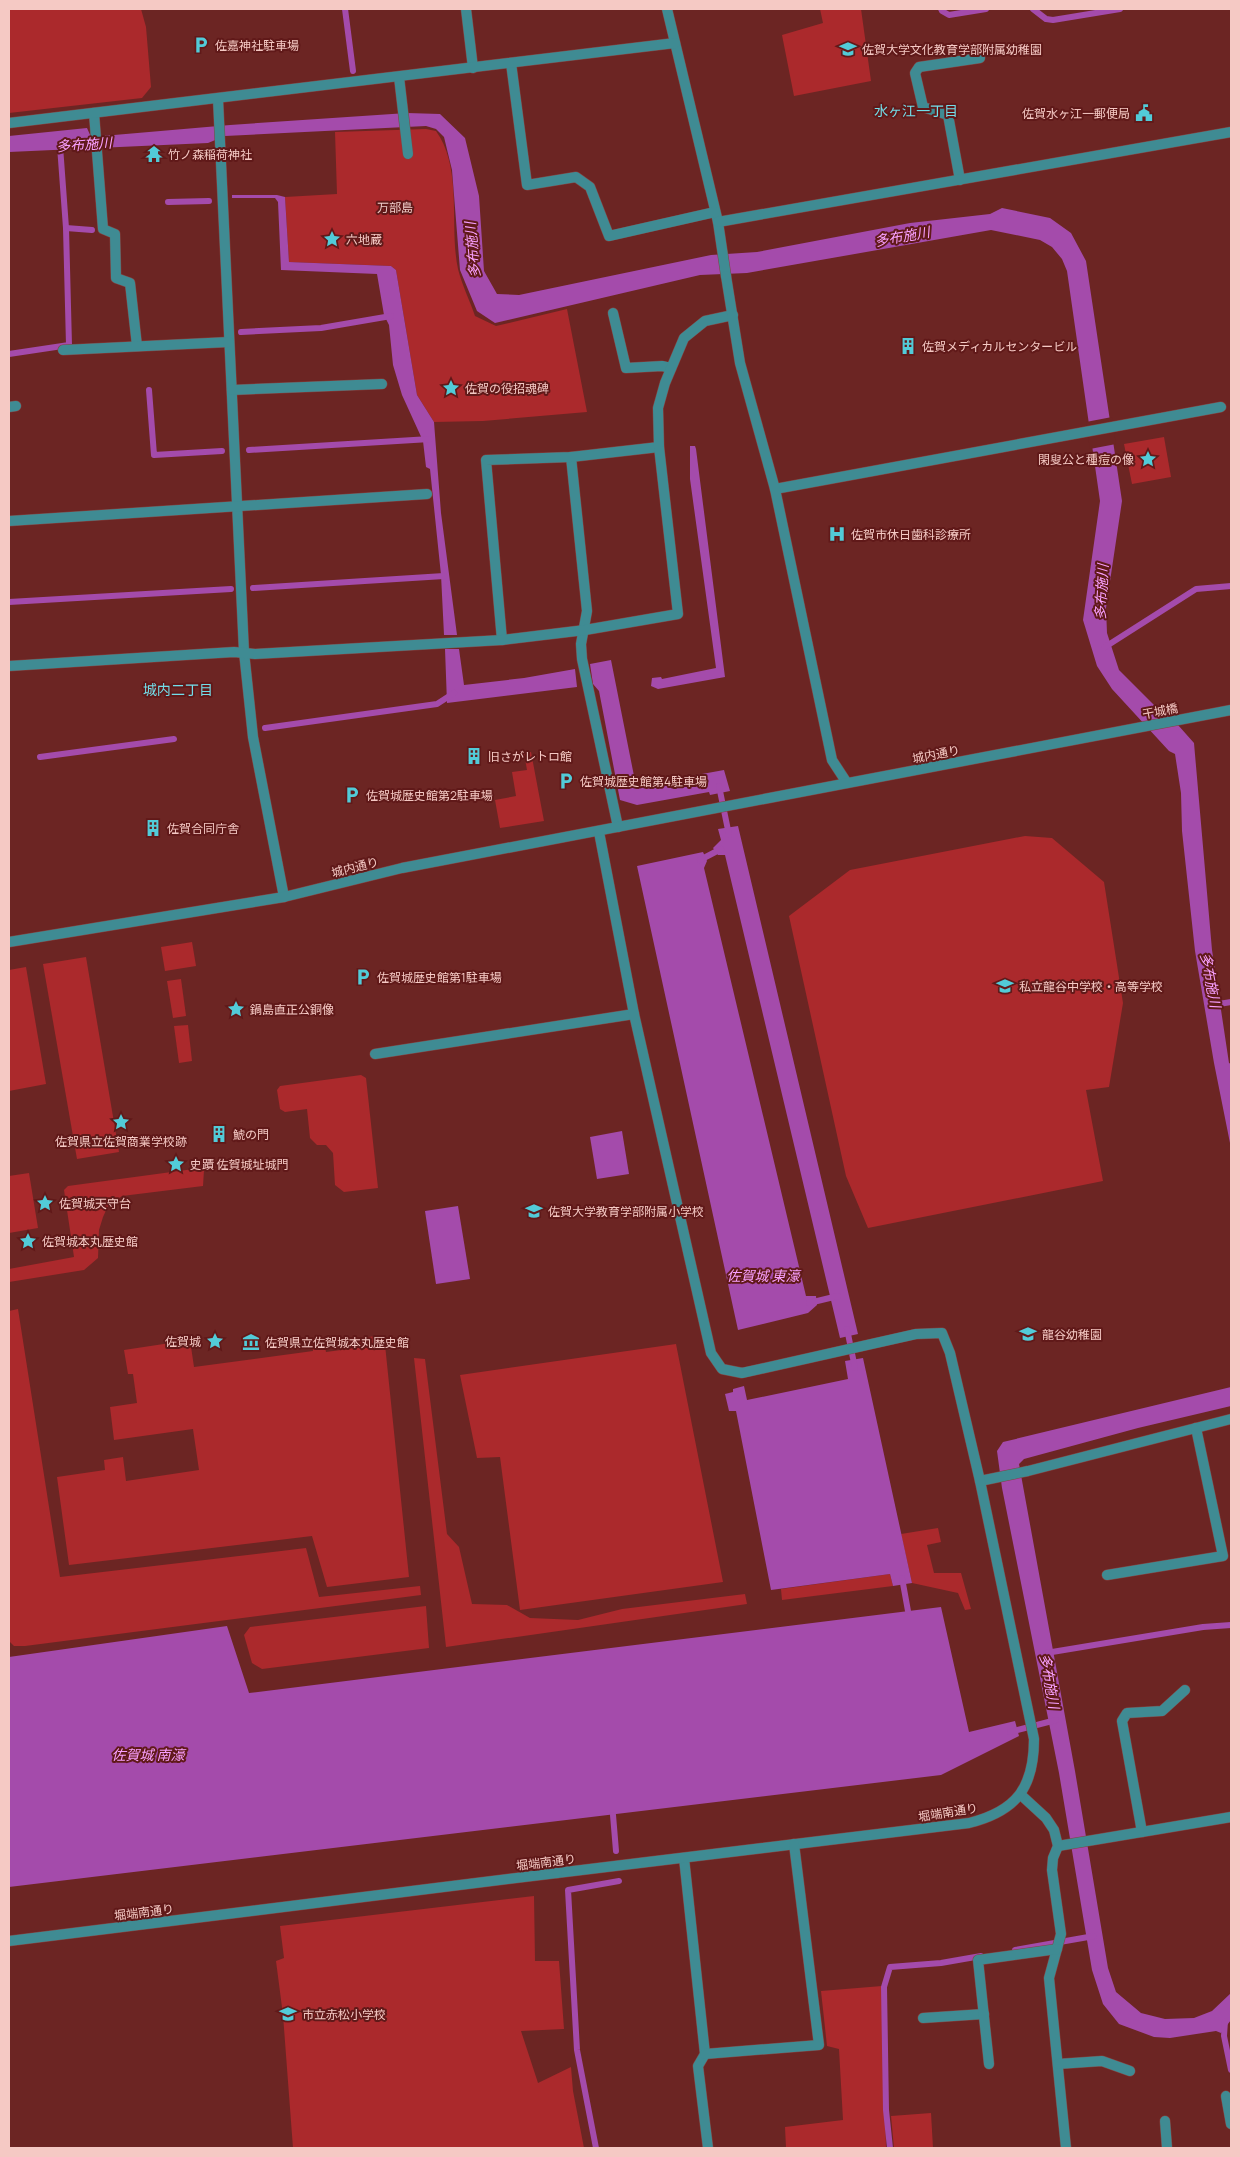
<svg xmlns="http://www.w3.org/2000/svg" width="1240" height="2157" font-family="Manrope,'Noto Sans JP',sans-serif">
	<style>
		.green { fill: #ab292c }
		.water { fill: #a44bab }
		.pier { fill: #6c2523 }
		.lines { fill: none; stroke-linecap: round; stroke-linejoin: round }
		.stream { stroke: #a44bab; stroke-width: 6 }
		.minor-casing { stroke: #854340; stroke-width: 11 }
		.tertiary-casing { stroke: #854340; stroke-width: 11 }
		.minor { stroke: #3f8b93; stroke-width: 10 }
		.tertiary { stroke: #3f8b93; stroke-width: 10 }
		.labels { text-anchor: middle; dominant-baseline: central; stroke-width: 4; stroke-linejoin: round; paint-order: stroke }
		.poi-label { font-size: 12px; fill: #f5c9c4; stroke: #601919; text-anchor: start }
		.park-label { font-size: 12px; fill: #f0ceca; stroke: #601919 }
		.street-label { font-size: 12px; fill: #f5c9c4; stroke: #601919 }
		.neighbourhood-label { font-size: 14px; fill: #73dee9; stroke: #601919 }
		.water-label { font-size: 14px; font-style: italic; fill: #f9a0ff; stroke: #601919 }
	</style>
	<rect width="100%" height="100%" fill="#6c2523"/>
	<g class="green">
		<path d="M 9,9 L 141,9 L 146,27 L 151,87 L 142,98 L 9,113 Z"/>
		<path d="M 820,9 L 861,9 L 871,81 L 794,96 L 782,35 L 823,23 Z"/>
		<path d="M 426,129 L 436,131 C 463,168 449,227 458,269 C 462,285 470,301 475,316 L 496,326 L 567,309 L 587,412 L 483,421 L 434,422 L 417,395 L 396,270 L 391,266 L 289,262 L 285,197 L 337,194 L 335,132 Z"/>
		<path d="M 1164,437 L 1171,477 L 1132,484 L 1124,444 Z"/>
		<path d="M 531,752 L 544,821 L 500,828 L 495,800 L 516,796 L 512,772 L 527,770 L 524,753 Z"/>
		<path d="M 1025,836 L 1052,838 L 1104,882 L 1123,1003 L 1109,1087 L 1086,1090 L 1103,1181 L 868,1228 L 846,1176 L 789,916 L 850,870 Z"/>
		<path d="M 192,942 L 196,966 L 165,971 L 161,947 Z"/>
		<path d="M 86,957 L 119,1152 L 77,1159 L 43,964 Z"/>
		<path d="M 26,967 L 46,1084 L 9,1091 L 9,970 Z"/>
		<path d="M 181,979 L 186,1016 L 173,1018 L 167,981 Z"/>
		<path d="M 188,1025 L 192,1061 L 179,1063 L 174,1026 Z"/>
		<path d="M 361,1075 L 366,1078 L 378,1188 L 344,1192 L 335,1185 L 333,1153 L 326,1145 L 317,1145 L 310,1138 L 307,1109 L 285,1112 L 280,1109 L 277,1090 L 280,1086 Z"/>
		<path d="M 201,1168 L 204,1170 L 203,1186 L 122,1196 L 108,1206 L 103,1217 L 99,1230 L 98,1258 L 84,1270 L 9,1282 L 9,1269 L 74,1257 L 64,1190 L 68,1186 Z"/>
		<path d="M 29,1173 L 38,1228 L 9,1233 L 9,1176 Z"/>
		<path d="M 18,1309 L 60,1577 L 306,1548 L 319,1597 L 420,1586 L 421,1595 L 25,1646 L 14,1646 L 9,1641 L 9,1311 Z"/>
		<path d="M 384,1335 L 409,1577 L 327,1587 L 312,1536 L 69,1565 L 57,1477 L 105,1470 L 104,1460 L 123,1457 L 126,1481 L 199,1470 L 193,1429 L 114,1440 L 110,1407 L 137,1403 L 133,1374 L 128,1374 L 124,1350 L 190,1340 L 194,1367 L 313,1351 L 312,1343 L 324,1342 L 326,1352 L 355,1348 L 354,1339 Z"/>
		<path d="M 676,1344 L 723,1582 L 520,1610 L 500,1457 L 477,1458 L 460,1375 Z"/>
		<path d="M 414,1358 L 425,1359 L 447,1534 L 459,1547 L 472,1604 L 507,1605 L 530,1618 L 578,1620 L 622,1609 L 745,1594 L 747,1604 L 446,1647 Z"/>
		<path d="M 938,1528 L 941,1542 L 927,1545 L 934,1573 L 961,1573 L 971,1609 L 965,1610 L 958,1593 L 912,1583 L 901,1534 Z"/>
		<path d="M 890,1574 L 893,1586 L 782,1600 L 781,1589 Z"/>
		<path d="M 426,1606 L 429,1648 L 262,1669 L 252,1663 L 244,1635 L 250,1627 Z"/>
		<path d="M 534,1896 L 535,1961 L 559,1961 L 564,2029 L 521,2031 L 538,2083 L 571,2067 L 573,2091 L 584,2148 L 293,2148 L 283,2015 L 276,1961 L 284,1958 L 280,1926 Z"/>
		<path d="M 882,1986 L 886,2148 L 786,2148 L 785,2127 L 843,2120 L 839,2049 L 827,2046 L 821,1991 Z"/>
		<path d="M 931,2113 L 933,2148 L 894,2148 L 891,2116 Z"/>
	</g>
	<g class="water">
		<path d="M 407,113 L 440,114 L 465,138 L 479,196 L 484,271 L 497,294 L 519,295 L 711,255 L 757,252 L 910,223 L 990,214 L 1002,208 L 1050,218 L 1071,233 L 1086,261 L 1122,501 L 1106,608 L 1107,633 L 1119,670 L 1157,708 L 1162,707 L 1194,743 L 1212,950 L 1229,1063 L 1231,1064 L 1231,1148 L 1214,1063 L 1195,951 L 1182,831 L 1181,793 L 1175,754 L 1169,751 L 1112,689 L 1097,666 L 1083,620 L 1100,501 L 1067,271 L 1062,259 L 1052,247 L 1040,240 L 991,230 L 747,273 L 700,275 L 495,323 L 477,311 L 460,270 L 452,170 L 444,137 L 436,129 L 426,126 L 225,136 L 208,143 L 9,152 L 9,136 L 87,128 L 91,137 L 230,125 Z"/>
		<path d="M 232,195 L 277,195 L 285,197 L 289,262 L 391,266 L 396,270 L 417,395 L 434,422 L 441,513 L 457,635 L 444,635 L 441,575 L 430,469 L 426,467 L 423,441 L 402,395 L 393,365 L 389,325 L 384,315 L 377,274 L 281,270 L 278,202 L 275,198 L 232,198 Z"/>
		<path d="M 690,446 L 695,446 L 696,449 L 725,677 L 658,689 L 651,686 L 652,678 L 661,677 L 662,679 L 716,668 L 690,479 Z"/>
		<path d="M 445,649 L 459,649 L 464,685 L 524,678 L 575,669 L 577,687 L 447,703 Z"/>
		<path d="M 611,660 L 636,786 L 724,770 L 730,791 L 710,795 L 709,792 L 637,805 L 620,800 L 599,691 L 593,684 L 590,664 Z"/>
		<path d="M 738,826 L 858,1334 L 840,1338 L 725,855 L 718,855 L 713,848 L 721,840 L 718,829 Z"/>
		<path d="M 703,852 L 707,861 L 704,868 L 806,1296 L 816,1296 L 817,1305 L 808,1313 L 738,1330 L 637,866 Z"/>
		<path d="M 622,1131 L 629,1174 L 597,1179 L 590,1137 Z"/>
		<path d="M 458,1206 L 470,1279 L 436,1284 L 425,1211 Z"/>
		<path d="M 863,1358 L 912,1583 L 893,1586 L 890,1574 L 771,1590 L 736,1411 L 729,1411 L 725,1394 L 733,1392 L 733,1389 L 744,1386 L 747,1400 L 848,1379 L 845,1361 Z"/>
		<path d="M 1231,1387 L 1231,1406 L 1138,1428 L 1024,1459 L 1019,1464 L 1075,1771 L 1108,1968 L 1116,1992 L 1141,2013 L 1165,2019 L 1194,2018 L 1212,2011 L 1231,1993 L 1231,2020 L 1221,2033 L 1216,2031 L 1170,2038 L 1154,2037 L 1119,2024 L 1103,2004 L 1092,1970 L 1059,1773 L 1002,1488 L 997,1451 L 1003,1442 Z"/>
		<path d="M 941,1607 L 969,1732 L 1015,1721 L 1019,1736 L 941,1775 L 9,1887 L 9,1657 L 227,1626 L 249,1693 Z"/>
	</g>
	<path class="pier" d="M 1112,417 L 1116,444 L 1090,449 L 1086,422 Z"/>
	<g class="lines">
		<g class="stream">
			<path d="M 345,9 L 353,71"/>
			<path d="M 941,9 L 942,11 L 949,15 L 986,9"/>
			<path d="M 1033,9 L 1046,19 L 1053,20 L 1120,9"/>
			<path d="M 168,202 L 209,201"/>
			<path d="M 66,228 L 92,230"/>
			<path d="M 241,332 L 321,328 L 391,316"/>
			<path d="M 9,354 L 69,345 L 66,228 L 60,146"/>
			<path d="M 149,390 L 154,455 L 222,451"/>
			<path d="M 249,450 L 430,439"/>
			<path d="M 253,588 L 444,576"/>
			<path d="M 9,602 L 231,589"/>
			<path d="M 1105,647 L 1196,589 L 1231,586"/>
			<path d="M 265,728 L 437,704 L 454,693"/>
			<path d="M 40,757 L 174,739"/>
			<path d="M 719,786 L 729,835"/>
			<path d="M 700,860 L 721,849"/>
			<path d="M 1213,1005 L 1231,1002"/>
			<path d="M 809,1303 L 838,1296"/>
			<path d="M 847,1329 L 855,1368"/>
			<path d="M 902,1578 L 908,1611"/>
			<path d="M 1046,1653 L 1203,1627 L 1231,1625"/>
			<path d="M 1010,1732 L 1056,1720"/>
			<path d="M 613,1815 L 616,1851"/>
			<path d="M 1015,1950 L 1094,1936"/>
			<path d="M 1225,2021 L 1224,2036 L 1231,2070"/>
			<path d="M 596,2148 L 577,2050 L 568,1890 L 619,1881"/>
			<path d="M 890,2148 L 886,2110 L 884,1987 L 890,1967 L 941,1963 L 981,1956"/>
		</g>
		<g class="minor-casing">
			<g id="minor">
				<path d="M 466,9 L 473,68"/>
				<path d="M 667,9 L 718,222 L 726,276"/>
				<path d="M 511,63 L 527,185 L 576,177 L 590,187 L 609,236 L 715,212"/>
				<path d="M 399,77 L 408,154"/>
				<path d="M 218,99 L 244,652 L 253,737 L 284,897"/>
				<path d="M 94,113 L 103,229 L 115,234 L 116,278 L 130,283 L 137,346"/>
				<path d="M 9,123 L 675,43"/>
				<path d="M 960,180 L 948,115 L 923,107 L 915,73 L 919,67 L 980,58"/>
				<path d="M 718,222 L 1231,132"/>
				<path d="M 613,313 L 626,368 L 662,366 L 671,368"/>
				<path d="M 63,350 L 229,342"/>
				<path d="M 232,390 L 382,384"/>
				<path d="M 9,407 L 16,406"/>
				<path d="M 571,457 L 587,611 L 581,644 L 582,659 L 618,827"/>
				<path d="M 775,489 L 1221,407"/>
				<path d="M 9,521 L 427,494"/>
				<path d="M 502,640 L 486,460 L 571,457 L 659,447"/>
				<path d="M 9,666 L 234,652 L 255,654 L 502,640 L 585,630 L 678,614 L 659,447 L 658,408 L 665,383 L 684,338 L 705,321 L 733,315"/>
				<path d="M 375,1054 L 634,1014"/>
				<path d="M 980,1481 L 1028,1471 L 1231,1419"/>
				<path d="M 1107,1575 L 1223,1556 L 1196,1428"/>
				<path d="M 1021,1795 L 1046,1818 L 1054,1830 L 1058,1846 L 1053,1858 L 1052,1870 L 1061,1934 L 1049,1978 L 1066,2148"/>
				<path d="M 1142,1832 L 1122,1721 L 1127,1713 L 1162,1711 L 1185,1690"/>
				<path d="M 1058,1846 L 1231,1817"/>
				<path d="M 684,1858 L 705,2054 L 698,2066 L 708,2148"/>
				<path d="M 557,1873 L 969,1823 C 1017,1811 1034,1787 1034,1739 L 980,1481 L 950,1353 L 942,1333 L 916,1334 L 742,1373 L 722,1369 L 711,1353 L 634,1014 L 599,832"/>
				<path d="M 923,2018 L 984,2014"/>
				<path d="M 705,2054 L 819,2045 L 794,1844"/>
				<path d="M 989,2064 L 978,1960 L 1057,1949"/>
				<path d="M 1058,2064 L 1102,2061 L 1130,2071"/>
				<path d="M 1226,2096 L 1231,2124"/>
				<path d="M 1165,2121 L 1167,2148"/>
			</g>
		</g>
		<g class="tertiary-casing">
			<g id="tertiary">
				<path d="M 726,276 L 740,363 L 775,489 L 832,760 L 847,783"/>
				<path d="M 9,942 L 284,897 L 402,868 L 1231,710"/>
				<path d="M 9,1941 L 557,1873"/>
			</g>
		</g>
		<use href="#minor" class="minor"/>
		<use href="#tertiary" class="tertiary"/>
	</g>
	<defs>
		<g id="parking-bare" transform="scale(1.35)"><path d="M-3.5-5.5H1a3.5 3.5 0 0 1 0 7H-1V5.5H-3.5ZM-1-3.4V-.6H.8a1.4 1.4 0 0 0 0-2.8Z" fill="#52cbd8" stroke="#601919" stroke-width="2.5" paint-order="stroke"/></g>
		<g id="school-bare" transform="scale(1.35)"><path d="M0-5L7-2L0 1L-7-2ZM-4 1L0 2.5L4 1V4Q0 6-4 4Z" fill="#52cbd8" stroke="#601919" stroke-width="2.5" paint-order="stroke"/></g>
		<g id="civic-bare" transform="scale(1.35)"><path d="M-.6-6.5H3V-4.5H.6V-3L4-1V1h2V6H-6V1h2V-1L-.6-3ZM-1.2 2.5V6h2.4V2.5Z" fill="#52cbd8" stroke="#601919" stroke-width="2.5" paint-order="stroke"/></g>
		<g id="temple-bare" transform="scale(1.35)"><path d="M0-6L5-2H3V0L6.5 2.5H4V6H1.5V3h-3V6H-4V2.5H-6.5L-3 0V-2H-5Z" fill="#52cbd8" stroke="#601919" stroke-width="2.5" paint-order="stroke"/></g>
		<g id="sight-bare" transform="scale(1.35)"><path d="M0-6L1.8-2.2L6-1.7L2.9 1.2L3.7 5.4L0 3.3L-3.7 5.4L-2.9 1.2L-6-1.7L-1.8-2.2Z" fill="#52cbd8" stroke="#601919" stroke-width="2.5" paint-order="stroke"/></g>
		<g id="building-bare" transform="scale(1.35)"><path d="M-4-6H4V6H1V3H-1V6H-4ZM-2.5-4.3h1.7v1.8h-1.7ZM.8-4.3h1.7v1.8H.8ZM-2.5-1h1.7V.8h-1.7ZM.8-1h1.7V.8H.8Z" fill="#52cbd8" stroke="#601919" stroke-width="2.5" paint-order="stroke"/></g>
		<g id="hospital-bare" transform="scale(1.35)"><path d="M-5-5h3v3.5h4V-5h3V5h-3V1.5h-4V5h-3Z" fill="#52cbd8" stroke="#601919" stroke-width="2.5" paint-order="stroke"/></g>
		<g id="museum-bare" transform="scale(1.35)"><path d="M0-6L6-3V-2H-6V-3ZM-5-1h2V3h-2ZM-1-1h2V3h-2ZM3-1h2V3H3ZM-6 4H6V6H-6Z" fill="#52cbd8" stroke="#601919" stroke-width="2.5" paint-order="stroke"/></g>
	</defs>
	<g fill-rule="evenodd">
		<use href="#parking-bare" x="201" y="45"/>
		<use href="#school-bare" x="848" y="49"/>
		<use href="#civic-bare" x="1144" y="113"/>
		<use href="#temple-bare" x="154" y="154"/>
		<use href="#sight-bare" x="332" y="239"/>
		<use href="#building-bare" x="908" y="346"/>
		<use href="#sight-bare" x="451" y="388"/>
		<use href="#sight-bare" x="1148" y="459"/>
		<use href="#hospital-bare" x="837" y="534"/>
		<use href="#building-bare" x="474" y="756"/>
		<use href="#parking-bare" x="566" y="781"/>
		<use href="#parking-bare" x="352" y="795"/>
		<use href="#building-bare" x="153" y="828"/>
		<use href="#parking-bare" x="363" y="977"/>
		<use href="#school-bare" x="1005" y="986"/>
		<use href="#sight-bare" x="236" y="1009"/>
		<use href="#sight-bare" x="121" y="1122"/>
		<use href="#building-bare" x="219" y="1134"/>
		<use href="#sight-bare" x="176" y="1164"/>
		<use href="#sight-bare" x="45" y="1203"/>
		<use href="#school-bare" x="534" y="1211"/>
		<use href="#sight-bare" x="28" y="1241"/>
		<use href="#school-bare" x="1028" y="1334"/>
		<use href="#sight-bare" x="215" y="1341"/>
		<use href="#museum-bare" x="251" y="1342"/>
		<use href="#school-bare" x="288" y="2014"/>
	</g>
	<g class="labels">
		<g class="poi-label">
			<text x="215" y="45">佐嘉神社駐車場</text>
			<text x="862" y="49">佐賀大学文化教育学部附属幼稚園</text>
			<text x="1130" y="113" text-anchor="end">佐賀水ヶ江一郵便局</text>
			<text x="168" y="154">竹ノ森稲荷神社</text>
			<text x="346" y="239">六地蔵</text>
			<text x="922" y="346">佐賀メディカルセンタービル</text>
			<text x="465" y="388">佐賀の役招魂碑</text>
			<text x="1134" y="459" text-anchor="end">閑叟公と種痘の像</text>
			<text x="851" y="534">佐賀市休日歯科診療所</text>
			<text x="488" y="756">旧さがレトロ館</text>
			<text x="580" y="781">佐賀城歴史館第4駐車場</text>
			<text x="366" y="795">佐賀城歴史館第2駐車場</text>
			<text x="167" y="828">佐賀合同庁舎</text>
			<text x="377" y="977">佐賀城歴史館第1駐車場</text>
			<text x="1019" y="986">私立龍谷中学校・高等学校</text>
			<text x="250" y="1009">鍋島直正公銅像</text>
			<text x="233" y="1134">鯱の門</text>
			<text x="121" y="1141" text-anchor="middle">佐賀県立佐賀商業学校跡</text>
			<text x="190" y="1164">史蹟 佐賀城址城門</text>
			<text x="59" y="1203">佐賀城天守台</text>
			<text x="548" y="1211">佐賀大学教育学部附属小学校</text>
			<text x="42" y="1241">佐賀城本丸歴史館</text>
			<text x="1042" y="1334">龍谷幼稚園</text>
			<text x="201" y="1341" text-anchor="end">佐賀城</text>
			<text x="265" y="1342">佐賀県立佐賀城本丸歴史館</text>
			<text x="302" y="2014">市立赤松小学校</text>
		</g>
		<g class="park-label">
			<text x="395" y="207">万部島</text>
		</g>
		<g class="street-label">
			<text transform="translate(1160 711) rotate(-11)">干城橋</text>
			<text transform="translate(936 754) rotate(-11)">城内通り</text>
			<text transform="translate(355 867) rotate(-14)">城内通り</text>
			<text transform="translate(948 1812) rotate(-9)">堀端南通り</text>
			<text transform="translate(546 1862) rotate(-7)">堀端南通り</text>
			<text transform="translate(144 1912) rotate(-7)">堀端南通り</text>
		</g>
		<g class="neighbourhood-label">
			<text x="916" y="110">水ヶ江一丁目</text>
			<text x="178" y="689">城内二丁目</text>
		</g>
		<g class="water-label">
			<text transform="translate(84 144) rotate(-4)">多布施川</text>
			<text transform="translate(902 236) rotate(-10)">多布施川</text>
			<text transform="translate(472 250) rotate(-95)">多布施川</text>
			<text transform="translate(1101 592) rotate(-87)">多布施川</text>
			<text transform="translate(1211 980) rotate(79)">多布施川</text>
			<text x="763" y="1275">佐賀城 東濠</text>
			<text transform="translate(1050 1681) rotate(80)">多布施川</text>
			<text x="148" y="1754">佐賀城 南濠</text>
		</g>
	</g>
	<rect width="1240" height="2157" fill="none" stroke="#f5c9c4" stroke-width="20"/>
</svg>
